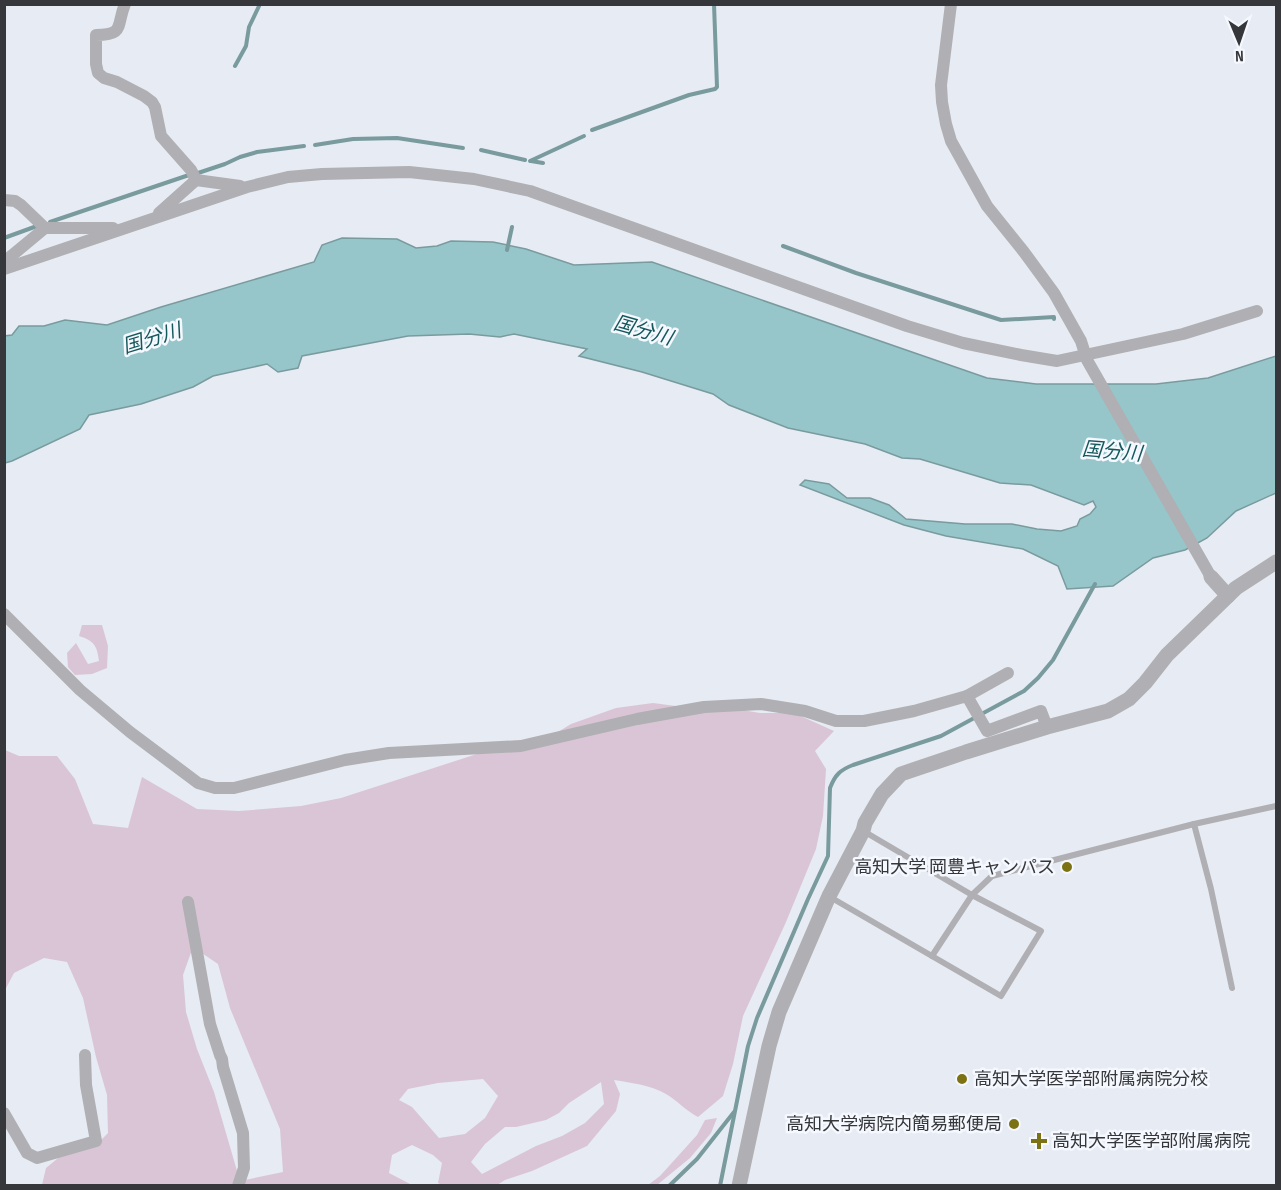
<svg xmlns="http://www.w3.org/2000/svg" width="1281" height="1190" font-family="'Sofia Sans Condensed','Noto Sans JP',sans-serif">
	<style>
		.green { fill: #dac5d6; fill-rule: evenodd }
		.water { fill: #96c6c9; stroke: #799b9e; stroke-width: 1.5 }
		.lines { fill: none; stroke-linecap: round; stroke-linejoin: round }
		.stream { stroke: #799b9e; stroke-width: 4 }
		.service { stroke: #b0afb3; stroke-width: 6 }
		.minor { stroke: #b0afb3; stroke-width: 12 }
		.tertiary { stroke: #b0afb3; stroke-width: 15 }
		.poi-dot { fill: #7c7213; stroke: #f5f8fe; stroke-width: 2 }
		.labels { text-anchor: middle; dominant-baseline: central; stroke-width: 5; stroke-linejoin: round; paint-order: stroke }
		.poi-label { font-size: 18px; fill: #35373a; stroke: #f5f8fe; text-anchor: end }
		.water-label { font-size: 20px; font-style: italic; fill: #15585c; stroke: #f5f8fe }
	</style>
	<rect width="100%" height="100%" fill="#e6ebf4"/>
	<g class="green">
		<path d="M 82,625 L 102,625 L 108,646 L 107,668 L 92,674 L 75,675 L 68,667 L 67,653 L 76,643 L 88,664 L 99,661 C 97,645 94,641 79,636 Z"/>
		<path d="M 653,703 L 691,708 L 730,708 L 760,713 L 794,713 L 834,731 L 815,751 L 826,769 L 823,816 L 816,849 L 786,922 L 743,1016 L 733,1064 L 723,1096 L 698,1117 C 686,1111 678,1101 666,1094 C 651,1085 632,1083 614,1080 L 620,1094 L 616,1111 L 587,1146 L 532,1171 L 505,1180 L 497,1185 L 442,1185 L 438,1183 L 442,1163 L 433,1155 L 412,1145 L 392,1155 L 389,1173 L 412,1185 L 42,1185 L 46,1168 L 63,1154 L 94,1147 L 108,1133 L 107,1095 L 96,1057 L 83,998 L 67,962 L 44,958 L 14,973 L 5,990 L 5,750 L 19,756 L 57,756 L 75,779 L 93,824 L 128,828 L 142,777 L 197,809 L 239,811 L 301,806 L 341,798 L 480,753 L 548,738 L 571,724 L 616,708 ZM 193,947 L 218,964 L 230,1008 L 280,1129 L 283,1172 L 240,1181 L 214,1092 L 197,1049 L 186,1012 L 183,975 ZM 483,1079 L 498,1096 L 485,1118 L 465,1134 L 439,1138 L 412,1107 L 399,1100 L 408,1089 L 438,1083 ZM 601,1082 L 604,1104 L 585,1123 L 562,1136 L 536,1146 L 482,1174 L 471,1162 L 485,1144 L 505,1127 L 516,1127 L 546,1120 L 559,1113 L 569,1103 Z"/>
		<path d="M 717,1118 L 711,1133 L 690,1158 L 657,1185 L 648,1185 L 660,1176 L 697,1135 L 705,1120 Z"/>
	</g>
	<path class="water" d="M 342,238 L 397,239 L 416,248 L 437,246 L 451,241 L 493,242 L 526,249 L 574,265 L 652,262 L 987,378 L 1036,384 L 1156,384 L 1208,378 L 1276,356 L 1276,493 L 1236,511 L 1207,538 L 1185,550 L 1153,558 L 1113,586 L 1067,589 L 1058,566 L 1023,549 L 946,536 L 904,525 L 800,485 L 805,480 L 829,484 L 847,498 L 870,498 L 889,505 L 906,519 L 965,524 L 1012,524 L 1037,529 L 1061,531 L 1077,526 L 1080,519 L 1090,514 L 1096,507 L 1093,501 L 1084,505 L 1031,485 L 1000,483 L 920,459 L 902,458 L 865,444 L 788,428 L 729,405 L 713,394 L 642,372 L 579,356 L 587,349 L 514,334 L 500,337 L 469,334 L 408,336 L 302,356 L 298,368 L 278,372 L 267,364 L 213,376 L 193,387 L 141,404 L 89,415 L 80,429 L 12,461 L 5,463 L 4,336 L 12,335 L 19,326 L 44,326 L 65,320 L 107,325 L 161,307 L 314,262 L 322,245 Z"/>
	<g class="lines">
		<g class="stream">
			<path d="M 235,66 L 246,46 L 249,27 L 260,4"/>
			<path d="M 592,130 L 689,95 L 715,89 L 717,87 L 714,4"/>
			<path d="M 315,145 L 353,139 L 397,138 L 463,148"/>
			<path d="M 481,150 L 525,160"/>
			<path d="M 530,161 L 584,136"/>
			<path d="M 531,161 L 543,163"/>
			<path d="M 198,173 L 225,164 L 240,157 L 257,152 L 304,146"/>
			<path d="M 50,222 L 189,175"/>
			<path d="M 4,238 L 37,226"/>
			<path d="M 783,246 L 856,273 L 1001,320 L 1054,317 L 1054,319"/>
			<path d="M 507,250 L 512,227"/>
			<path d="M 669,1186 L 697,1159 L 734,1112"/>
			<path d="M 720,1186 L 748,1046 L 757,1018 L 808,899 L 828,856 L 830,788 C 835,775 840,770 853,765 L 941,736 L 1024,691 L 1038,678 L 1053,660 L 1095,584"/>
		</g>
		<g class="service">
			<path d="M 1194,824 L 1211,889 L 1232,988"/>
			<path d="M 830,897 L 1001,996 L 1041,931 L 972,895 L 865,832"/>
			<path d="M 932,956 L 972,895 L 992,876 L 1194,824 L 1276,806"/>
		</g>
		<g class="minor">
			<path d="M 125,4 C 116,26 125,35 96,35 L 96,64 L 98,73 L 104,78 L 117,82 L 144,96 L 152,102 L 155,107 L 161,136 L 191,170 L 196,180 L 240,186"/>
			<path d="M 951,4 L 941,85 L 942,102 L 946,124 L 951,141 L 987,206 L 1024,252 L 1054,293 L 1081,341 L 1087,360 L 1211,577"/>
			<path d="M 4,200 L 15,201 L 21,205 L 45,228 L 4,262"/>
			<path d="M 159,213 L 196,180"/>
			<path d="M 45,228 L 113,228"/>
			<path d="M 4,269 L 247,187 L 288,177 L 322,174 L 409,172 L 474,179 L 530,191 L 907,326 L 963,343 L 1021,355 L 1057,361 L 1183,334 L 1257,311"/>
			<path d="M 4,614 L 80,690 L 130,732 L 198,783 L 215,788 L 234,788 L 345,760 L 389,753 L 521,746 L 637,719 L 704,707 L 761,704 L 805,711 L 836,721 L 864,721 L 914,711 L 967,696 L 987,731 L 1041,711 L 1047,727"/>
			<path d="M 967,696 L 1008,673"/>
			<path d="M 188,902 L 210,1024 L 220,1055 L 222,1059 L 223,1067 L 243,1133 L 244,1168 L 238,1186"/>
			<path d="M 4,1113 L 27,1153 L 37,1158 L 96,1141 L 86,1085 L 85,1055"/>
		</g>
		<g class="tertiary">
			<path d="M 1211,577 L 1228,596"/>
			<path d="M 739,1186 L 769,1046 L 779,1012 L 829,896 L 863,831 L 865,823 L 882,794 L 901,774 L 966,752 L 1047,727 L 1108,711 L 1129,699 L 1145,683 L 1167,655 L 1236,588 L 1276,562"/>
		</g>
	</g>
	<g class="poi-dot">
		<circle cx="1067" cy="867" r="6"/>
		<circle cx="962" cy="1079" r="6"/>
		<circle cx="1014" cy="1124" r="6"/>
		<path d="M1036 1132h6v6h6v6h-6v6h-6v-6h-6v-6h6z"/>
	</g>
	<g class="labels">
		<g class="poi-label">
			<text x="1055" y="867">高知大学 岡豊キャンパス</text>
			<text x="974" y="1079" text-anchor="start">高知大学医学部附属病院分校</text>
			<text x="1002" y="1124">高知大学病院内簡易郵便局</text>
			<text x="1052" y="1141" text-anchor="start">高知大学医学部附属病院</text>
		</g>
		<g class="water-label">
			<text transform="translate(643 331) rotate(16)">国分川</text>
			<text transform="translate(152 339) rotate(-17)">国分川</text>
			<text transform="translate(1112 452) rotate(5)">国分川</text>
		</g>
	</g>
	<rect width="1281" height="1190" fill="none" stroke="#35373a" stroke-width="12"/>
	<g transform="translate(1239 42) rotate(178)" stroke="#f5f8fe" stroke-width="4.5" paint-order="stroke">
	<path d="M0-4.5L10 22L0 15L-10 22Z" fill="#35373a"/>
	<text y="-9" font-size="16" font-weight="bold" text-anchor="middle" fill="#35373a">N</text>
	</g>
</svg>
